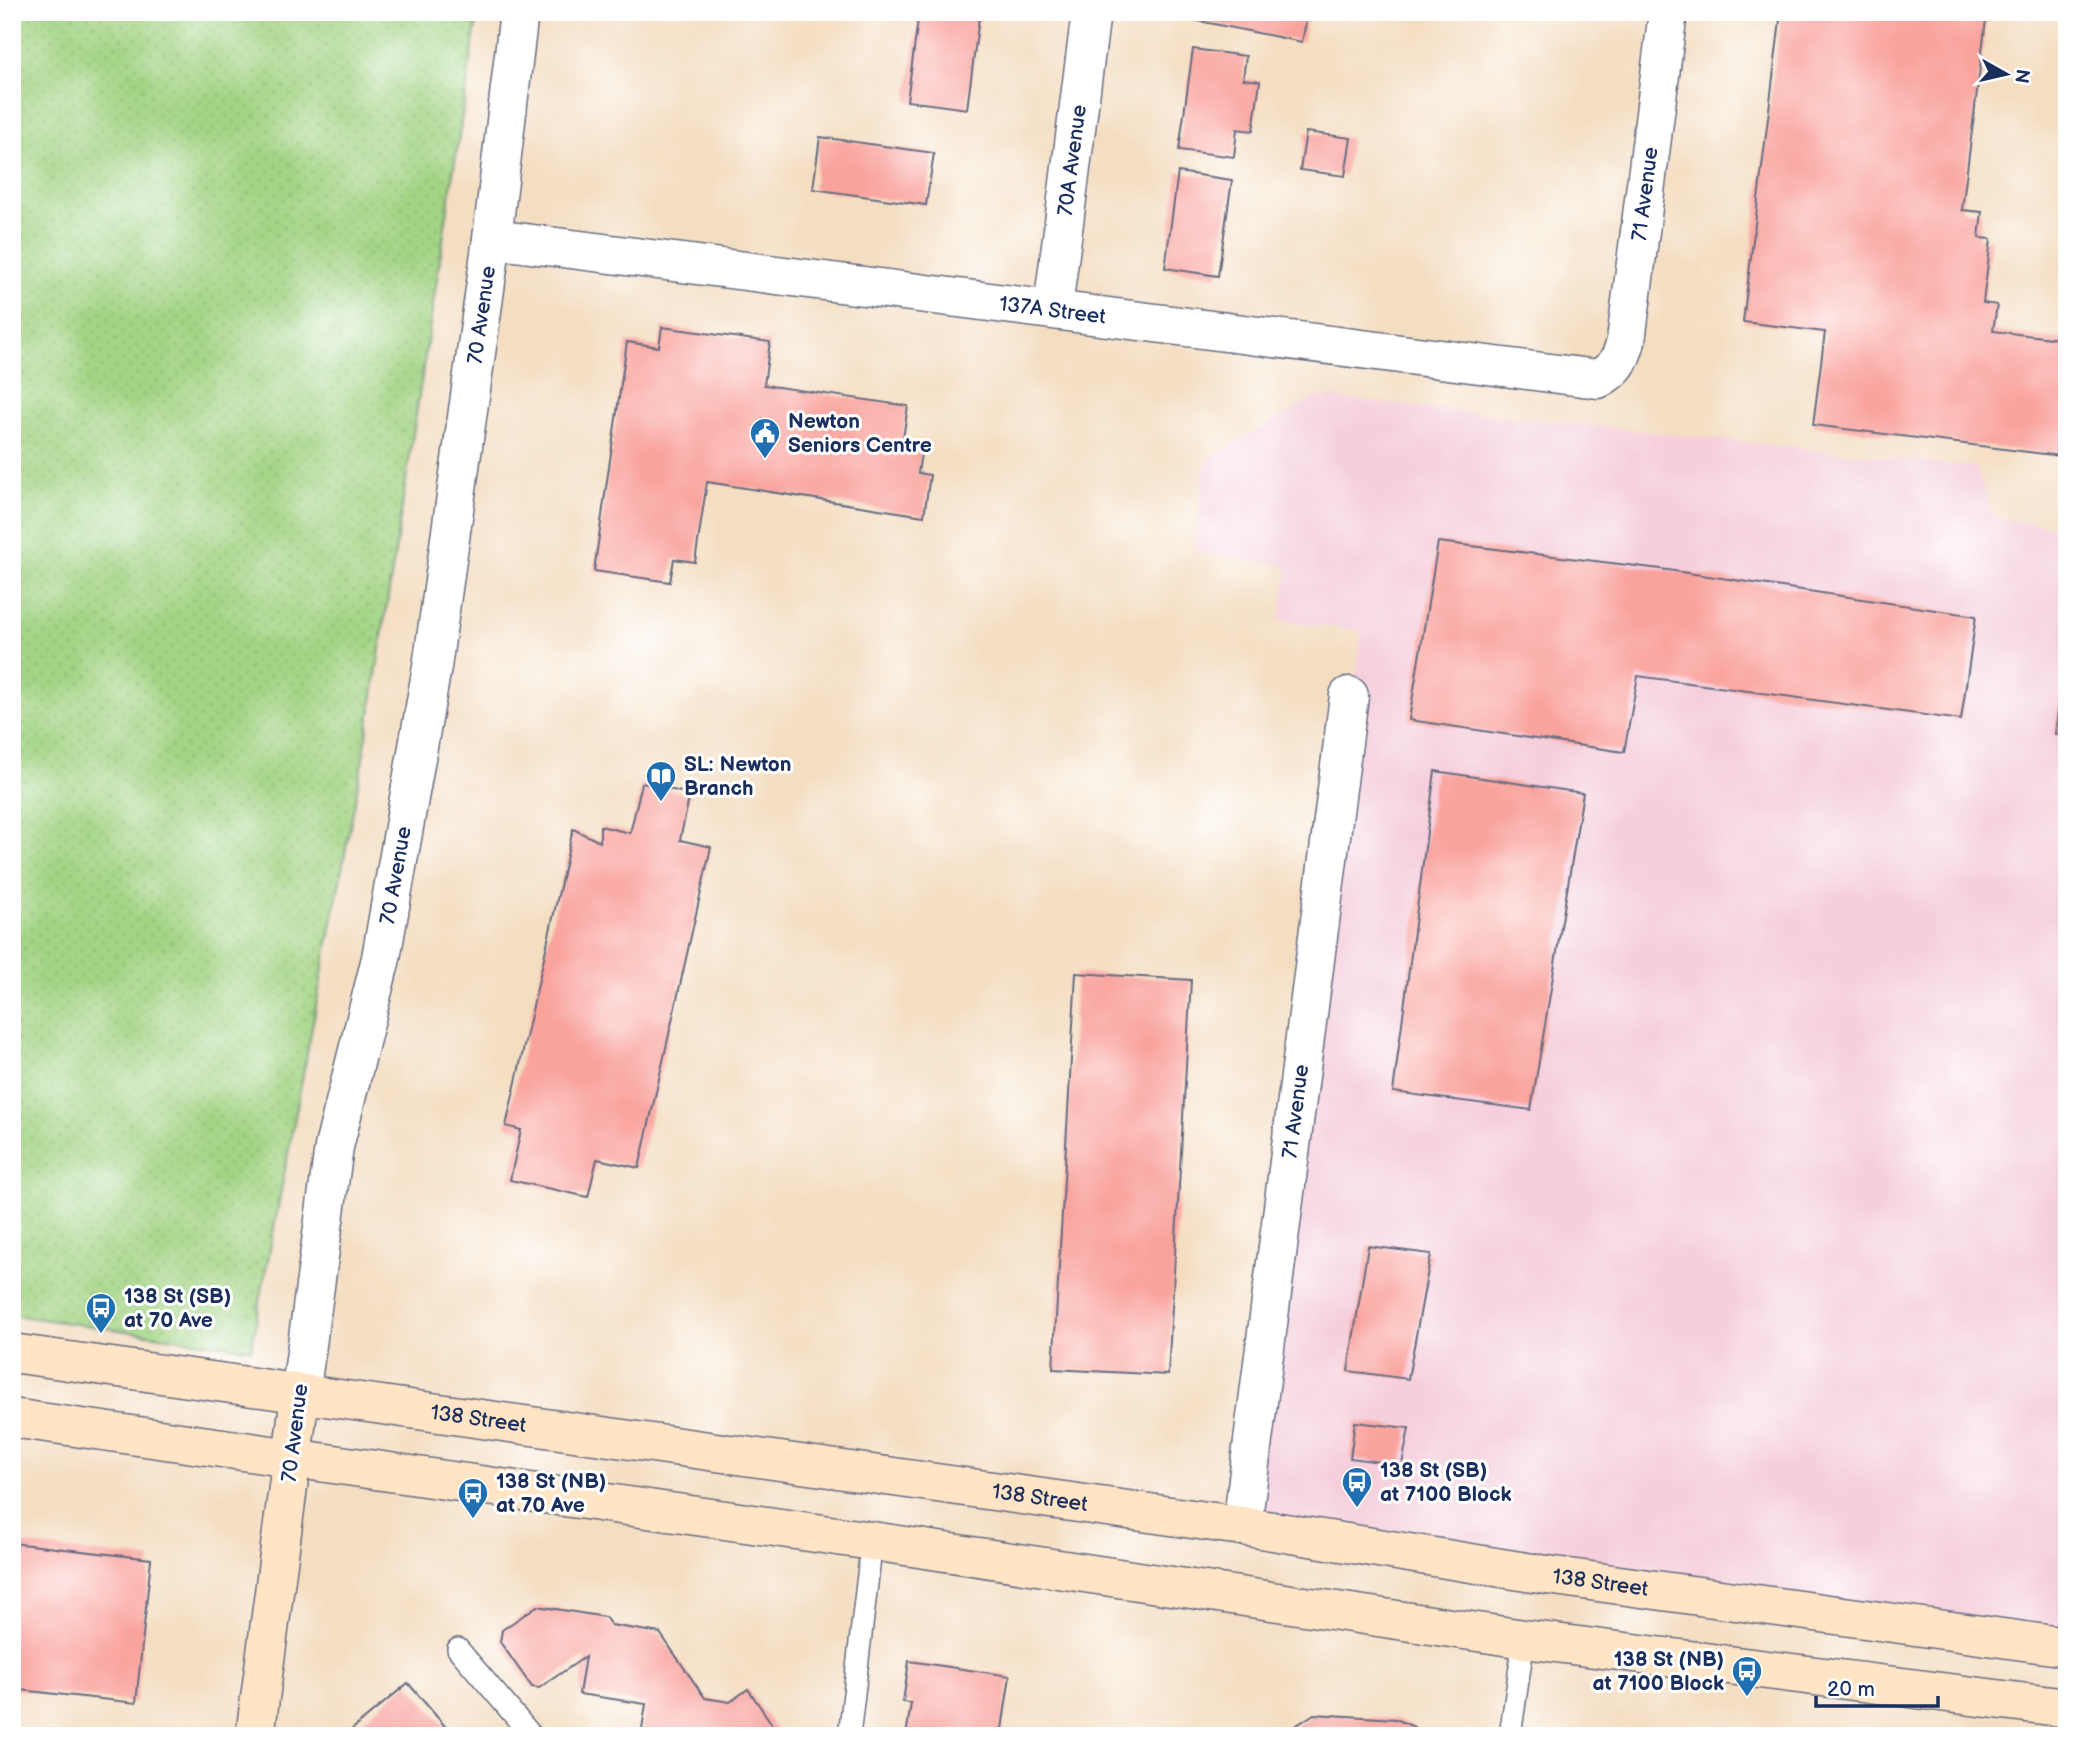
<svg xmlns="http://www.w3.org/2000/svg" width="2079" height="1748" font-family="'Balsamiq Sans',sans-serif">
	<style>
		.built { fill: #f5cfdb }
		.park { fill: url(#park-dots); stroke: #5f8271; stroke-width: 2 }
		.building { fill: #f9a39d }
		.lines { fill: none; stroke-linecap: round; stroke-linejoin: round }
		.lane-casing { stroke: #676c81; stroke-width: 24 }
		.street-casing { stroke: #676c81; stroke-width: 41 }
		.secondary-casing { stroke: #676c81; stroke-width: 41 }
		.lane { stroke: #fff; stroke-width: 21 }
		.street { stroke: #fff; stroke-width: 38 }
		.secondary { stroke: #ffe4c6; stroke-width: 38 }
		.labels { text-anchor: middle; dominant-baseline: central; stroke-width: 6; stroke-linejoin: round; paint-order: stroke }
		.street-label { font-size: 21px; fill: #1b2f5e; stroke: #fff }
		.poi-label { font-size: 21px; font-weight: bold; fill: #1b2f5e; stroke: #fff; text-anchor: start }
	</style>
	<defs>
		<pattern id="park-dots" width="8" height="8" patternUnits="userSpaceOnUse" patternTransform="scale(1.75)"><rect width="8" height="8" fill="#a3d484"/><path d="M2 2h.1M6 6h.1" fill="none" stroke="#8cb674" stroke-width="1.8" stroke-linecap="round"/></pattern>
	</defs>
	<rect width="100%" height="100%" fill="#fff"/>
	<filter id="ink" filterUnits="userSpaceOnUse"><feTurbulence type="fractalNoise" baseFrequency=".0143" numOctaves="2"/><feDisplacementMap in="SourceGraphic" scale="14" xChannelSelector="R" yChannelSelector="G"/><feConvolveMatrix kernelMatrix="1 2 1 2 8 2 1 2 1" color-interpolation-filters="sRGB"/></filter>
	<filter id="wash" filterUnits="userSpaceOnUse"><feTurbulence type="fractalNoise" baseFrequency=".00686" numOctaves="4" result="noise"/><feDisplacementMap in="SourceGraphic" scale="28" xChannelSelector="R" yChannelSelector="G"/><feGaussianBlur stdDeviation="1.57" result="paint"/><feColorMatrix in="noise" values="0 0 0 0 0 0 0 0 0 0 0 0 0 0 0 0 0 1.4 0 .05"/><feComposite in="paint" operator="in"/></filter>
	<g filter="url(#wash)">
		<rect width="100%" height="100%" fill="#f4dec2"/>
		<path class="built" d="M 1317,396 L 1976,467 L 1994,517 L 2067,530 L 2067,1630 L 1235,1531 L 1362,631 L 1280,621 L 1288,566 L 1194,552 L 1206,460 Z"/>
		<path class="park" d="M 12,12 L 478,12 L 364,753 L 251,1349 L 12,1315 Z"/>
		<g id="blocks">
			<g class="building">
				<path d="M 919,12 L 979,18 L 967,109 L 907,101 Z"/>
				<path d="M 1196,12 L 1308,12 L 1302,42 L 1194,20 Z"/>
				<path d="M 1781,12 L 1987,12 L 1962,210 L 1982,212 L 1979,238 L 1991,239 L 1983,303 L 1997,305 L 1993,331 L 2067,340 L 2067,450 L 2060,456 L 1813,425 L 1825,332 L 1743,322 Z"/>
				<path d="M 1193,49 L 1246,56 L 1243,79 L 1260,81 L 1253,131 L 1237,129 L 1234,157 L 1179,150 Z"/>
				<path d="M 1306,132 L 1351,138 L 1345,176 L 1300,170 Z"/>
				<path d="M 820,137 L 934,153 L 926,205 L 813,189 Z"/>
				<path d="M 1178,172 L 1232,180 L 1218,276 L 1165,268 Z"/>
				<path d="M 662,327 L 770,342 L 764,385 L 908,406 L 902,445 L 922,447 L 918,473 L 930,475 L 924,516 L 707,482 L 695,562 L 674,559 L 670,582 L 594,571 L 627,342 L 659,347 Z"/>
				<path d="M 1438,542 L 1661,569 L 1976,616 L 1961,720 L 1638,676 L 1624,752 L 1409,720 Z"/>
				<path d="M 2065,661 L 2067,661 L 2067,736 L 2055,734 Z"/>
				<path d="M 1435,771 L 1583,793 L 1531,1110 L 1393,1092 Z"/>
				<path d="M 642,783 L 690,794 L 680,840 L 711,847 L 639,1168 L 597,1159 L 588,1197 L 510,1180 L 521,1130 L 506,1126 L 573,829 L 600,842 L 600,826 L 630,833 Z"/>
				<path d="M 1076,973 L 1191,980 L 1168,1375 L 1053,1369 Z"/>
				<path d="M 1368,1246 L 1431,1254 L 1408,1379 L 1348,1371 Z"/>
				<path d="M 1355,1422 L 1409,1428 L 1402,1465 L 1350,1458 Z"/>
				<path d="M 12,1543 L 151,1559 L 136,1703 L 12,1689 Z"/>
				<path d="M 537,1606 L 605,1617 L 611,1625 L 660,1633 L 705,1698 L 730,1702 L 748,1689 L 780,1736 L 641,1736 L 646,1704 L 579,1694 L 585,1657 L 539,1688 L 532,1687 L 500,1642 L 502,1630 Z"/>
				<path d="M 909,1661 L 1010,1676 L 1001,1736 L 906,1736 L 911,1703 L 903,1702 Z"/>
				<path d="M 408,1683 L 449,1731 L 443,1736 L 352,1736 L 349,1732 Z"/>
				<path d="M 1314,1714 L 1396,1719 L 1414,1727 L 1419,1736 L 1280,1736 Z"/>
			</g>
		</g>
	</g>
	<g filter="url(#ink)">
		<use href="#blocks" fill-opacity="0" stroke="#676c81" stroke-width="2"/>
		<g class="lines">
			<g class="lane-casing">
				<g id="lane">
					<path d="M 458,1649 L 532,1736"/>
					<path d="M 849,1736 L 872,1541"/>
					<path d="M 1510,1736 L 1524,1639"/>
				</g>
			</g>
			<g class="street-casing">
				<g id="street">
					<path id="s1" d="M 492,239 L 1598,379 C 1616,369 1621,360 1626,341 L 1668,12"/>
					<path id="s2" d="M 1053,308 L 1091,12"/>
					<path id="s3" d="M 300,1396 L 334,1147 L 381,958 L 432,667 L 492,239 L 519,12"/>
					<path id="s4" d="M 1242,1526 L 1349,696"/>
				</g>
			</g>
			<g class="secondary-casing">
				<g id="secondary">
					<path id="s5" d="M 12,1353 L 1242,1526 L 1533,1573 L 2067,1647"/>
					<path d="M 12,1418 L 872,1541 L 1524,1639 L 2067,1708"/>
					<path d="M 255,1736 L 300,1396"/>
				</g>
			</g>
			<use href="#lane" class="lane"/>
			<use href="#street" class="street"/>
			<use href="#secondary" class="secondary"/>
		</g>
	</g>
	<defs>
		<g id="civic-pin" transform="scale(1.575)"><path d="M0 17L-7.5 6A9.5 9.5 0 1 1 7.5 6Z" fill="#1f6fb2" stroke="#fff"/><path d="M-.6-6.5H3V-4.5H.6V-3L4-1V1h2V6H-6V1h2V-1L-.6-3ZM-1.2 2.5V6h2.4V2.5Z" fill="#fff"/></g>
		<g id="library-pin" transform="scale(1.575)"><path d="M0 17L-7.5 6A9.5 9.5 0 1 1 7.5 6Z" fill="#1f6fb2" stroke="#fff"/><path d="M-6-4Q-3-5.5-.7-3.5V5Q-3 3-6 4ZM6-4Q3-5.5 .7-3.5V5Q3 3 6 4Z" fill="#fff"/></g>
		<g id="bus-pin" transform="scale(1.575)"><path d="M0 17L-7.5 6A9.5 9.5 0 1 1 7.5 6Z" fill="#1f6fb2" stroke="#fff"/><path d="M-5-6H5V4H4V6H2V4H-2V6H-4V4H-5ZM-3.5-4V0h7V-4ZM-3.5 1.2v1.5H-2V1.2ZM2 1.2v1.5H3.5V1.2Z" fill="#fff"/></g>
	</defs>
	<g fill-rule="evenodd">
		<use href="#civic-pin" x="765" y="433"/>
		<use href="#library-pin" x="661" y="776"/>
		<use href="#bus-pin" x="101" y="1308"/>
		<use href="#bus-pin" x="1357" y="1482"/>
		<use href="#bus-pin" x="473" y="1493"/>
		<use href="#bus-pin" x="1747" y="1671"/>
	</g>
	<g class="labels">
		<g class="street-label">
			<text stroke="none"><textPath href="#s2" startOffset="149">70A Avenue</textPath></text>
			<text stroke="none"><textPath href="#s1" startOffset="1312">71 Avenue</textPath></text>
			<text stroke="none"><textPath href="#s1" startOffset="565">137A Street</textPath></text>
			<text stroke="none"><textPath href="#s3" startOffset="1097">70 Avenue</textPath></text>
			<text stroke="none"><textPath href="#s3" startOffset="530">70 Avenue</textPath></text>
			<text stroke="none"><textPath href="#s4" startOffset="418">71 Avenue</textPath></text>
			<text stroke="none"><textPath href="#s5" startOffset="471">138 Street</textPath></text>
			<text transform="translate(295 1433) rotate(-83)">70 Avenue</text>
			<text stroke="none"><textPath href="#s5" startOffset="1038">138 Street</textPath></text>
			<text stroke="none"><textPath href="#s5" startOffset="1605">138 Street</textPath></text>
		</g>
		<g class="poi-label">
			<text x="788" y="421">Newton<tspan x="788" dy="24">Seniors Centre</tspan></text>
			<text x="684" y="764">SL: Newton<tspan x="684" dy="24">Branch</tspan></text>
			<text x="124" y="1296">138 St (SB)<tspan x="124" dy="24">at 70 Ave</tspan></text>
			<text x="1380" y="1470">138 St (SB)<tspan x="1380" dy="24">at 7100 Block</tspan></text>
			<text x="496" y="1481">138 St (NB)<tspan x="496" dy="24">at 70 Ave</tspan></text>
			<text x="1724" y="1659" text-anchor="end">138 St (NB)<tspan x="1724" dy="24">at 7100 Block</tspan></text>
		</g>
	</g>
	<rect width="2079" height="1748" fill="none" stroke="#fff" stroke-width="42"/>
	<g transform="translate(2006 74) rotate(98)" stroke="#ffffff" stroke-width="5" paint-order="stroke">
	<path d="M0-5L12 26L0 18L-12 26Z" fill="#1b2f5e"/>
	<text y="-10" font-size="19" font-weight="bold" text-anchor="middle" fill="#1b2f5e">N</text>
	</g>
	<path d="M1816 1696v10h122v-10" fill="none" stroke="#1b2f5e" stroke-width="3.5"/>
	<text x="1827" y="1696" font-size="21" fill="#1b2f5e" stroke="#ffffff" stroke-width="5" paint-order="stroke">20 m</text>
</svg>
